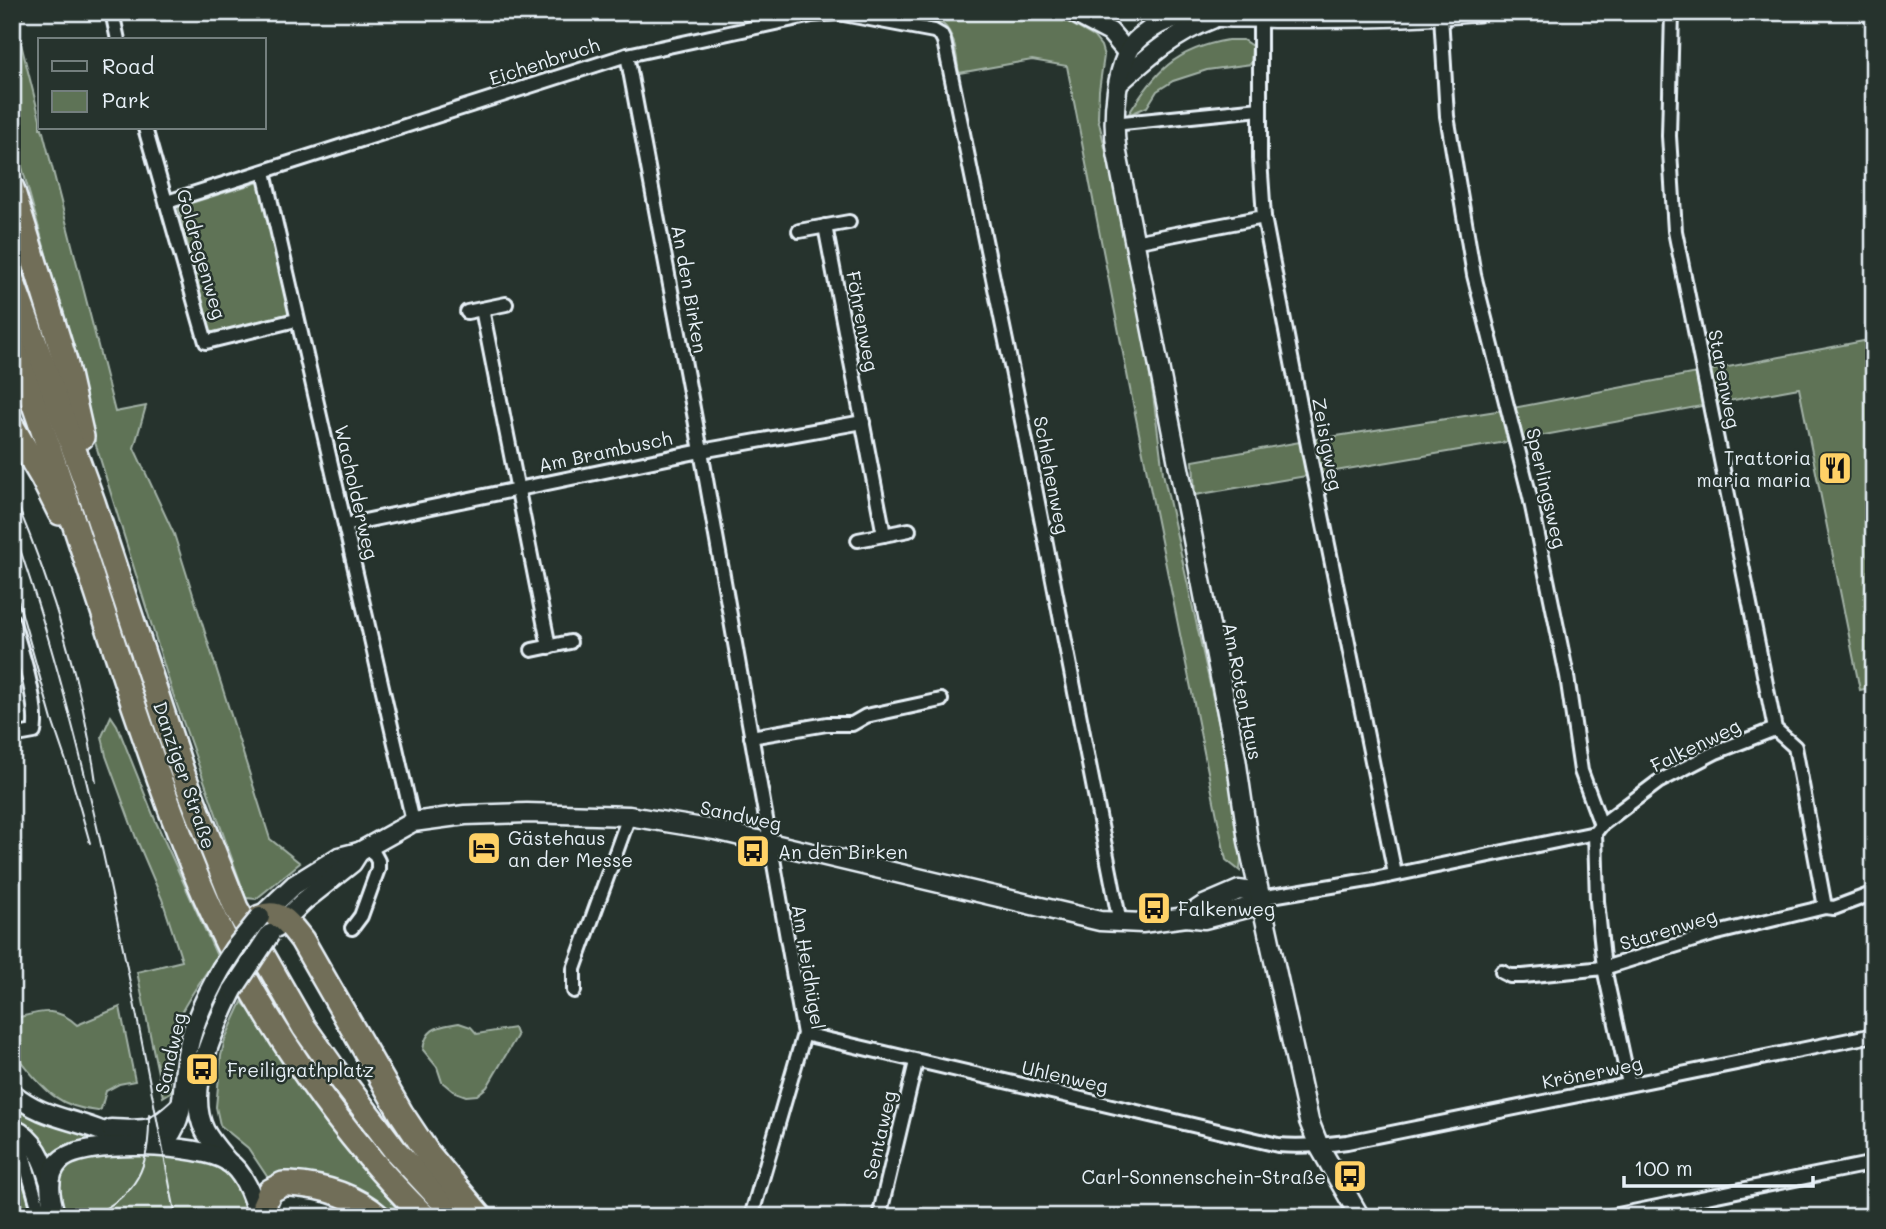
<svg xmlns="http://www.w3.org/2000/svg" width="1886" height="1229" font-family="Mali,sans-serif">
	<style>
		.green { fill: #5e7356; stroke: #a3b2a7; stroke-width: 2 }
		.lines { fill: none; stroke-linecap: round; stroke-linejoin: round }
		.street-casing { stroke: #e8f1f8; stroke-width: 18 }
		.secondary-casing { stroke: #e8f1f8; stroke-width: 23 }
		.highway-casing { stroke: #e8f1f8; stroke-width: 28 }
		.street { stroke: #26332d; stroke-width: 12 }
		.secondary { stroke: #26332d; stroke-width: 18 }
		.highway { stroke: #716e59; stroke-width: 23 }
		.tram { stroke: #e8f1f8; stroke-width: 2 }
		.secondary-bridge-casing { stroke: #e8f1f8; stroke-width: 23; stroke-linecap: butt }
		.secondary-bridge { stroke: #26332d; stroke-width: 18 }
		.labels { text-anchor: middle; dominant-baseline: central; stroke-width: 5; stroke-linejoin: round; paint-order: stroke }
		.street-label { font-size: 19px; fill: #e8f1f8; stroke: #26332d }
		.poi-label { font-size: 19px; fill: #e8f1f8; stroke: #26332d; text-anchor: start }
	</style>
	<rect width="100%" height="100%" fill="#26332d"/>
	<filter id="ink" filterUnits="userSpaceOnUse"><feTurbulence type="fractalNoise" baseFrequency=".0143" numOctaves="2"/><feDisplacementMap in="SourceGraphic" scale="14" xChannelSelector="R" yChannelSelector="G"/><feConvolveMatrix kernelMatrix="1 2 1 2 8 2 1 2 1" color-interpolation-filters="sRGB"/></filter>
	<g filter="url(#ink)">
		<g class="green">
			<path d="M 12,12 L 28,12 L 16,24 L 40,119 L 40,128 L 42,128 L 115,412 L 146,406 L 134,448 L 174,534 L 270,839 L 300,863 L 256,899 L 246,898 L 172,691 L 90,426 L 53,279 L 12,131 Z"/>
			<path d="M 883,12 L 1050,12 L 1094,37 L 1101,46 L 1104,56 L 1099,90 L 1098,118 L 1129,250 L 1153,394 L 1163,473 L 1243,833 L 1240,871 L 1226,860 L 1129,384 L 1067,66 L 1032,60 L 959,73 C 956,56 956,36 943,24 Z"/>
			<path d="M 1228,40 L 1243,40 L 1252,46 L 1251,64 L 1207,70 L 1173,81 L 1157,91 L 1147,107 L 1128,115 C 1155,72 1175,49 1228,40 Z"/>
			<path d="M 259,182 L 290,313 L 211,334 L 178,207 Z"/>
			<path d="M 1874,339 L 1874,687 L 1860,690 L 1799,388 L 1512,441 L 1195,495 L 1193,461 L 1311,440 L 1503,410 Z"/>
			<path d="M 111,716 L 117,725 L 156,822 L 217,956 C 198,987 168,1021 168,1059 C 167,1070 170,1081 171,1092 L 163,1097 L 137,972 L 182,961 L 162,899 L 136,838 L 106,756 L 102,736 Z"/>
			<path d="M 242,1002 L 254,1015 L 278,1056 L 325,1123 L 404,1217 L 382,1217 L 272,1184 L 248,1148 L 220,1125 L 216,1107 L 221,1056 L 225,1039 Z"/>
			<path d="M 120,1007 L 135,1081 L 119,1084 L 106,1091 L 101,1109 L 98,1111 C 52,1107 40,1083 12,1051 L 12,1019 C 38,1013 55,1004 77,1025 Z"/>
			<path d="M 459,1023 L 471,1027 L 477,1034 L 514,1028 L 517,1036 L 487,1087 L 477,1095 L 466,1096 L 453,1091 L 442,1082 L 437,1067 L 423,1050 C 426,1026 439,1027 459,1023 Z"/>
			<path d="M 12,1100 L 115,1141 L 54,1160 L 12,1117 Z"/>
			<path d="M 12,1141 L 39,1217 L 12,1217 L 12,1200 L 15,1191 L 12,1178 Z"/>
			<path d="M 117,1149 L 216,1160 L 241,1183 L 253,1217 L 62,1217 L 56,1191 L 62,1166 Z"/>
		</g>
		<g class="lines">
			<g class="street-casing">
				<g id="street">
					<path d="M 112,12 L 118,40"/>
					<path d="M 1672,12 L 1669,136 L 1675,231 L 1775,729 L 1795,747 L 1825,907"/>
					<path d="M 1441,15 L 1447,116 L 1474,275 L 1530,497 L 1567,676 L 1581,771 L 1601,825"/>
					<path d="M 1260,17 L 1260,159 L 1264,217 L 1310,456 L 1395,874"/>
					<path d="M 627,55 L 701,451 L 804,1034 L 751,1217"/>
					<path d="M 1113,124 L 1260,109"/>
					<path d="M 145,128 L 206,342 L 296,320"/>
					<path d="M 264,172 L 413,822"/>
					<path d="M 167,202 L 627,55 L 812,15 L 838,13 L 934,31 L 941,35 L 944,41 L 1015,385 L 1120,923"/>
					<path d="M 825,226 L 884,535"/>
					<path d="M 799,231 L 849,222"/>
					<path d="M 1134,242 L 1264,217"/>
					<path d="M 482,309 L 549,647"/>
					<path d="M 467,312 L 506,304"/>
					<path d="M 345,525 L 701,451 L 863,422"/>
					<path d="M 858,540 L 909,530"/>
					<path d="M 12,620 C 20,645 40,707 34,732 L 12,736"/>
					<path d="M 532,650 L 570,642"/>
					<path d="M 751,737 L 827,724 L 852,724 L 866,716 L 941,700"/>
					<path d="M 1260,898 L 1374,879 L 1595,833"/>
					<path d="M 352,928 L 361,916 L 378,869 L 378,861 L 370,846"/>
					<path d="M 1502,972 L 1510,976 L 1523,976 L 1604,968 L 1713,934 L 1825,907 L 1834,908 L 1874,893"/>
					<path d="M 574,991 L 574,969 L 629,816"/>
					<path d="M 804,1034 L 1278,1145 C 1301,1147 1324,1145 1347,1142 L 1874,1035"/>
					<path d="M 1629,1084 L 1604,968 L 1597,901 L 1595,833 L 1601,825 L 1658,782 L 1716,752 L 1775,729"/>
					<path d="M 12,1136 L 23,1154 L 41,1217"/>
					<path d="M 879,1217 L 916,1062"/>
					<path d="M 1608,1217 L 1874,1163"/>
				</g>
			</g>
			<g class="secondary-casing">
				<g id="secondary">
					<path d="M 1072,12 L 1110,32 L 1127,52"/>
					<path d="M 1120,82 C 1149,56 1175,33 1212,19"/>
					<path d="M 260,917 L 294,885 L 339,857 L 359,852 L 413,822 L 465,815 L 527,813 L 629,816 L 715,830 L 1100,921 L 1142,923 L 1186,917 L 1204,919 L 1262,904"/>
					<path d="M 1186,917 L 1204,905 L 1239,890 L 1259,893"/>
					<path d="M 277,927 L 304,901 L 352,863 L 359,852"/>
					<path d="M 12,1093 C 42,1117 65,1117 99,1130 C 110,1133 119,1139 130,1143"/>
					<path d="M 12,1128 C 36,1139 43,1160 50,1183"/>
					<path d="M 111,1129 C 148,1130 150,1134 179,1107"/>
					<path d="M 149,1144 L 168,1138 C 187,1114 181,1079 188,1049 C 194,1020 207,995 221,969"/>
					<path d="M 228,1162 C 220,1152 211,1142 205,1131 C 184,1090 215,1027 233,990"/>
					<path d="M 56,1217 C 50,1199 45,1175 60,1161 C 83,1138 201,1144 227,1161 C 245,1173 253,1197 258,1217"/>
					<path d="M 1360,1217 L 1319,1146 L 1309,1121 L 1248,841 L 1236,758 L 1117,153 C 1112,122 1114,58 1140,37 C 1151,28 1165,20 1178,17 C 1193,14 1206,17 1221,17 C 1238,18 1256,17 1274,18 C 1342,18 1410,18 1478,12"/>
				</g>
			</g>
			<g class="highway-casing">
				<g id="highway">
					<path d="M 12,188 L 65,361 L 82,437"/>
					<path d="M 12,280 L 93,502 L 183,774 L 236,908 L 304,1027 L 333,1068 L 395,1150 L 457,1217"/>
					<path d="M 12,343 C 56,462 93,583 133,703 C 158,776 183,850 216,920 C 262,1020 345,1140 425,1217"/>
					<path d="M 12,426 L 43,479 L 60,513"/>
					<path d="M 260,917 C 281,909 290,925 302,940 L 401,1113 L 427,1152 L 481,1217"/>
					<path d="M 263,1217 L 264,1205 L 270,1191 L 283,1184 L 290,1184 C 322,1186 354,1195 379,1217"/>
				</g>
			</g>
			<use href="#street" class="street"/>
			<use href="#secondary" class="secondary"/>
			<use href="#highway" class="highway"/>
			<g class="tram">
				<path d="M 12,492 C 52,585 82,682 96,782"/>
				<path d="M 12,526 C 91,750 130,985 176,1217"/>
				<path d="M 12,579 L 52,720 L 70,773 L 90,843"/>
				<path d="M 89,1217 C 138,1195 150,1167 149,1115"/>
			</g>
			<g class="secondary-bridge-casing">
				<g id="secondary-bridge">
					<path d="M 221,969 L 234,949 L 260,917"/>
					<path d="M 233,990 L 270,934"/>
				</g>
			</g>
			<use href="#secondary-bridge" class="secondary-bridge"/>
		</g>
	</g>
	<defs>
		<g id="restaurant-square" transform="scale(1.75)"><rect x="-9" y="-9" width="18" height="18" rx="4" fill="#ffd166" stroke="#26332d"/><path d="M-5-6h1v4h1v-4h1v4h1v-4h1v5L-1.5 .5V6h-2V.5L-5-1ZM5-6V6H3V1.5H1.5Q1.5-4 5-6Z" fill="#111"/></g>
		<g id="hotel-square" transform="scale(1.75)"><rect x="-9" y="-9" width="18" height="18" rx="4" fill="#ffd166" stroke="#26332d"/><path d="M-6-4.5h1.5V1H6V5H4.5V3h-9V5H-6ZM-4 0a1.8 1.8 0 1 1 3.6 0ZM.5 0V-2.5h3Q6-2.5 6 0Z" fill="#111"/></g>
		<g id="bus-square" transform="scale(1.75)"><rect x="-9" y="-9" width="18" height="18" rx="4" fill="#ffd166" stroke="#26332d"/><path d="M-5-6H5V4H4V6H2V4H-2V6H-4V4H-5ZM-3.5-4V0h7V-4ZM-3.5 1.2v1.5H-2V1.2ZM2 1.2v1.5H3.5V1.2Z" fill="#111"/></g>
	</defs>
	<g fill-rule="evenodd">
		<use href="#restaurant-square" x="1835" y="468"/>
		<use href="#hotel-square" x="484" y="848"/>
		<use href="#bus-square" x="753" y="851"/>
		<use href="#bus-square" x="1154" y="908"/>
		<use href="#bus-square" x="202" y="1069"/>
		<use href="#bus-square" x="1350" y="1176"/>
	</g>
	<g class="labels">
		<g class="street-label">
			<text transform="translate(544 61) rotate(-18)">Eichenbruch</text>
			<text transform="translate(202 254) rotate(74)">Goldregenweg</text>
			<text transform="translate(690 289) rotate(80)">An den Birken</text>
			<text transform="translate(863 321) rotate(79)">Föhrenweg</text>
			<text transform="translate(1725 379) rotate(79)">Starenweg</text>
			<text transform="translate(1328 444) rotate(79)">Zeisigweg</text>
			<text transform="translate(605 451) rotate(-12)">Am Brambusch</text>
			<text transform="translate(1052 475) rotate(79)">Schlehenweg</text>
			<text transform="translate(1547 488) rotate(77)">Sperlingsweg</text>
			<text transform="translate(357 492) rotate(77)">Wacholderweg</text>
			<text transform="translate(1243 691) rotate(79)">Am Roten Haus</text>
			<text transform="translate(1695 745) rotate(-26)">Falkenweg</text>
			<text transform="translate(185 775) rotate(71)">Danziger Straße</text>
			<text transform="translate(741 815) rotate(12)">Sandweg</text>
			<text transform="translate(1668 929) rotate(-17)">Starenweg</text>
			<text transform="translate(809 967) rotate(81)">Am Heidhügel</text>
			<text transform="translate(170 1053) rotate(-77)">Sandweg</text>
			<text transform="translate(1592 1072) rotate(-11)">Krönerweg</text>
			<text transform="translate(1065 1076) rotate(13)">Uhlenweg</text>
			<text transform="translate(879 1135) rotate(-77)">Sentaweg</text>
		</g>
		<g class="poi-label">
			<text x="1811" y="457" text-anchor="end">Trattoria<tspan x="1811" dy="22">maria maria</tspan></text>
			<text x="508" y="837">Gästehaus<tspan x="508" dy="22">an der Messe</tspan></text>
			<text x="778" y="851">An den Birken</text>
			<text x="1178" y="908">Falkenweg</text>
			<text x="227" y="1069">Freiligrathplatz</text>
			<text x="1326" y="1176" text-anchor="end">Carl-Sonnenschein-Straße</text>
		</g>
	</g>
	<rect width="1886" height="1229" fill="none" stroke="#26332d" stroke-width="42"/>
	<rect x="21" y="21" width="1844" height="1187" fill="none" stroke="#e8f1f8" stroke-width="2.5" filter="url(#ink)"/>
	<rect x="38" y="38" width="228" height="91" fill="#26332d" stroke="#747f7e" stroke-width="2"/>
	<rect x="52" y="61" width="35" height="10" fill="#26332d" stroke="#747f7e" stroke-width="2"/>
	<text x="102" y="74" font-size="21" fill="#e8f1f8">Road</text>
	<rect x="52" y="91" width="35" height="21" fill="#5e7356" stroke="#747f7e" stroke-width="2"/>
	<text x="102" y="108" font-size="21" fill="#e8f1f8">Park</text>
	<path d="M1624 1176v10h189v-10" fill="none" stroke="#e8f1f8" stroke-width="3.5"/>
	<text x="1634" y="1176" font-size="21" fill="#e8f1f8" stroke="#26332d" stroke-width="5" paint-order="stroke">100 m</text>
</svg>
